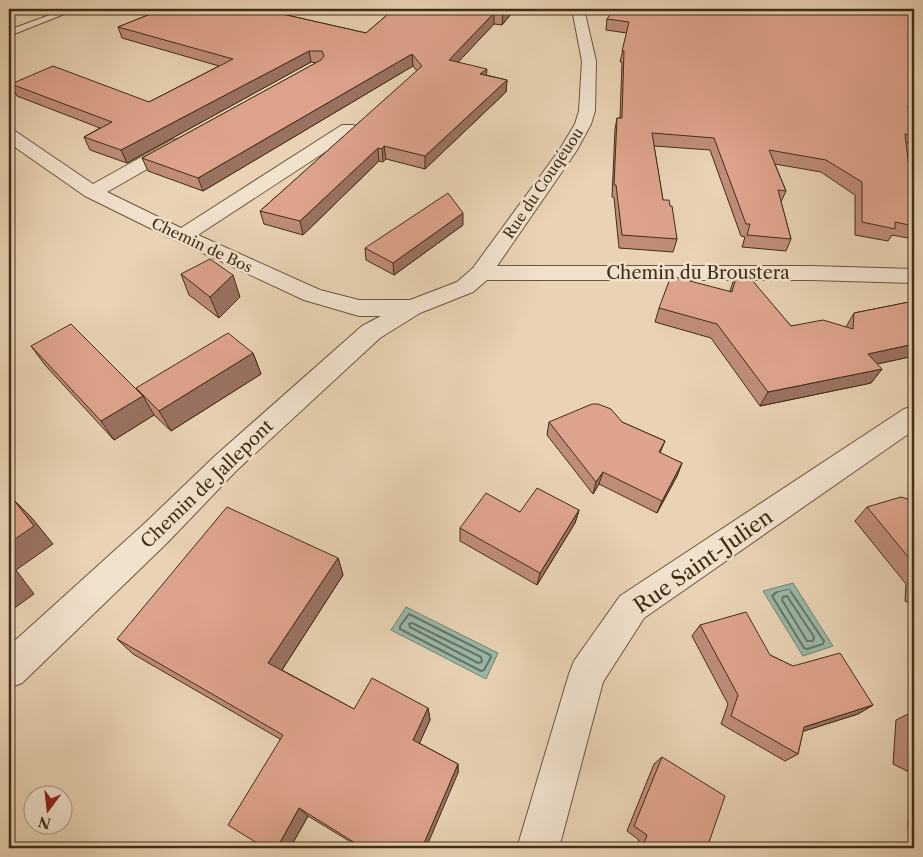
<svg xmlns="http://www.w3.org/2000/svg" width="923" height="857" font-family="'Libre Caslon Text',serif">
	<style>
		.water { fill: #97b8aa; stroke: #74816e }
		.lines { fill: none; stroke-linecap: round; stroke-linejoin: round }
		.shore-far1 { stroke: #6c7360; stroke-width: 1 }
		.shore { stroke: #6c7360; stroke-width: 2 }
		.service-casing { stroke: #6a573d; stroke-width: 2 }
		.minor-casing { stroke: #6a573d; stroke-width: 2 }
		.service { fill: #f1e2ce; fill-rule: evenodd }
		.minor { fill: #f1e2ce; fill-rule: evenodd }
		.wall { fill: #bf8c78; stroke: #402e15 }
		.shaded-wall { fill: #9b7262; stroke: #402e15 }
		.building { fill: #dea38c; stroke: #402e15 }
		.labels { text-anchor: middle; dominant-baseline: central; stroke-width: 5; stroke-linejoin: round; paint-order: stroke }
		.far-street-label { font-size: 15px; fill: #402e15; stroke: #f1e2ce }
		.street-label { font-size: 18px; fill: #402e15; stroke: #f1e2ce }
		.near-street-label { font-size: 21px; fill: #402e15; stroke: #f1e2ce }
	</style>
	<rect width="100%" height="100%" fill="#e9d3b4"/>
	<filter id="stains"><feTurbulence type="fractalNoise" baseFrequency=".004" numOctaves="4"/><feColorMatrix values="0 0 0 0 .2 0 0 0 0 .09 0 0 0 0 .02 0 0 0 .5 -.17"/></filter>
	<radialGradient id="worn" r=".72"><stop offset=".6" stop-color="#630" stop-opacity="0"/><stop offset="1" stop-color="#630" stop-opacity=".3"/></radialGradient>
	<g class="water">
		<path d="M 793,583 L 833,646 L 803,656 L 763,591 Z"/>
		<path d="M 406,607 L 498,653 L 486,679 L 391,630 Z"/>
	</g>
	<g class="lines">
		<path class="shore-far1" d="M 774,593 L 789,589 L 792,593"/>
		<g class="shore">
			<path d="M 777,592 L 772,596 L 804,648 L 807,649 L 823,644 L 824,641 L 791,592"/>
			<path d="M 787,596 L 814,637 L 813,641 L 807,641 L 782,600 L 783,597 Z"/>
			<path d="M 409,614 L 490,655 L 491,657 L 484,670 L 481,671 L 400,629 L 400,626 Z"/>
			<path d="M 412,623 L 481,657 L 482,662 L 478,663 L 410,627 L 409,624 Z"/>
		</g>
		<g class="service-casing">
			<path id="service" d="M 66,9 L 77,9 L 9,36 L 9,30 Z"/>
		</g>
		<g class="minor-casing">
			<g id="minor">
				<path d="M 572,9 L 584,9 L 596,61 L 595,111 L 591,124 L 577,150 L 497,266 L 811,266 L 914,269 L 914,283 L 811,280 L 487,280 L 473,292 L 420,313 L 380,338 L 236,471 L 167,543 L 22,683 L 9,688 L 9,646 L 145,523 L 216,455 L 362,326 L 381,316 L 359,316 L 304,300 L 160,233 L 85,196 L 9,143 L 9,130 L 15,131 L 93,184 L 172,140 L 178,139 L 184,140 L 187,144 L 184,148 L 107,192 L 181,228 L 342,125 L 354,125 L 356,129 L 354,133 L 198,235 L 320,290 L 359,300 L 410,300 L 457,282 L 473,268 L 560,149 L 575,124 L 579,111 L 582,61 Z"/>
				<path d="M 914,406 L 914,430 L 644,618 L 603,682 L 559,848 L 517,848 L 569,674 L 574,661 L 620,596 L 904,409 Z"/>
			</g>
		</g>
		<use href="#service" class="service"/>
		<use href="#minor" class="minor"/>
	</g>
	<g class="wall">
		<path d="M 163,9 L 285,9 L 278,13 L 366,33 L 394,9 L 515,9 L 502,25 L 494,24 L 458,62 L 486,75 L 507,80 L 506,92 L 425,169 L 386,159 L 383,162 L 379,161 L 303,235 L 264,224 L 260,211 L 417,71 L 413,66 L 203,191 L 148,171 L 142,158 L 316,63 L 311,62 L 127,163 L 90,150 L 84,137 L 100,128 L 17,96 L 11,84 L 149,102 L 219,66 L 122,38 L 118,27 Z"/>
		<path d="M 914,9 L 914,135 L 911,130 L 912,135 L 906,145 L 914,210 L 914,229 L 908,238 L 892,235 L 888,241 L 855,235 L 855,195 L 821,172 L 775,164 L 786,191 L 781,202 L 791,239 L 786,251 L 742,247 L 745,237 L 741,236 L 710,150 L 654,146 L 663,200 L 677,239 L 673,252 L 619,248 L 614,198 L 612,197 L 615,129 L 617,118 L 620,118 L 622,62 L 620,62 L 627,33 L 606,30 L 607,19 Z"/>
		<path d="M 463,225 L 394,275 L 366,260 L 365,248 Z"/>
		<path d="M 739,267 L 791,326 L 846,327 L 854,313 L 914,301 L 914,356 L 877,364 L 882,369 L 871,383 L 760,406 L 711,338 L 655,322 L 659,308 L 730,291 L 733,282 Z"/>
		<path d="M 181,274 L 240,297 L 219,318 L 189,295 Z"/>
		<path d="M 31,346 L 137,390 L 253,353 L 261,374 L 171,431 L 153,414 L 154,415 L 114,440 L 45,365 Z"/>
		<path d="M 549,422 L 622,422 L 665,441 L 660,453 L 682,463 L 677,476 L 657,513 L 599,484 L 593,494 L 547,435 Z"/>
		<path d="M 914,504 L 914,605 L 905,601 L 906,584 L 855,521 L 867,507 Z"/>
		<path d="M 579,510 L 575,523 L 537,585 L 460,541 L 460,528 Z"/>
		<path d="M 338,558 L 343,575 L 282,670 L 354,709 L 428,708 L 430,720 L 419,743 L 458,764 L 458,773 L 359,847 L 308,816 L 290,848 L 280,739 L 133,654 L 117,639 Z"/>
		<path d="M 700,625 L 770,655 L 873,705 L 858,714 L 803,731 L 798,754 L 785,761 L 721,724 L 728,704 L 692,636 Z"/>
		<path d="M 914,711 L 914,830 L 908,827 L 911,773 L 893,764 L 896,720 Z"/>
		<path d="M 662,757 L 707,848 L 636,848 L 639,840 L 627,831 L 654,764 Z"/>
	</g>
	<g class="shaded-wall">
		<path d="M 260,9 L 285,9 L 263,20 Z"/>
		<path d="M 507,9 L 515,9 L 502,25 L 503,14 Z"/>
		<path d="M 494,13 L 494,24 L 449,72 L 449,60 Z"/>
		<path d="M 309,51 L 311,62 L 127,163 L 121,150 Z"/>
		<path d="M 412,54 L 413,66 L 203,191 L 198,178 Z"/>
		<path d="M 487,69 L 486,81 L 480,74 Z"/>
		<path d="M 507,80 L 506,92 L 425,169 L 425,156 Z"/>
		<path d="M 384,146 L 386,159 L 383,162 L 382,149 Z"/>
		<path d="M 378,148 L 379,161 L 303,235 L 300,221 Z"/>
		<path d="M 463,213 L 463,225 L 394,275 L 393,263 Z"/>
		<path d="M 233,275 L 240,297 L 219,318 L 210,297 Z"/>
		<path d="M 914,344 L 914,356 L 858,368 L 868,354 Z"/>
		<path d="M 253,353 L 261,374 L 171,431 L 159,411 Z"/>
		<path d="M 882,369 L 871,383 L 760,406 L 768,392 Z"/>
		<path d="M 143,396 L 154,415 L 114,440 L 101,421 Z"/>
		<path d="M 682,463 L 677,476 L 657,513 L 662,501 Z"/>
		<path d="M 603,472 L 599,484 L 593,494 L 596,482 Z"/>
		<path d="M 13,499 L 32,518 L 53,544 L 16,570 L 34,594 L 9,612 L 9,543 Z"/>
		<path d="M 579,510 L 575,523 L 537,585 L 540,573 Z"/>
		<path d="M 338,558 L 343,575 L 278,676 L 268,663 Z"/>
		<path d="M 873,705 L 858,714 L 792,735 L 804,727 Z"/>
		<path d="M 428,708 L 430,720 L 416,751 L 413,740 Z"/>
		<path d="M 458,764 L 458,773 L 426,848 L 422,848 Z"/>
		<path d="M 299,808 L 308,816 L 290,848 L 277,848 Z"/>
	</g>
	<g class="building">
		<path d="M 163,9 L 260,9 L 366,33 L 394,9 L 507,9 L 503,14 L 494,13 L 449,60 L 487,69 L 480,74 L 507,80 L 425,156 L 384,146 L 382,149 L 378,148 L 300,221 L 260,211 L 422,66 L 412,54 L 198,178 L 142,158 L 321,60 L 324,56 L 322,51 L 309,51 L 121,150 L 84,137 L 112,122 L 11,84 L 53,66 L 149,102 L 233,59 L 118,27 Z"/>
		<path d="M 614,9 L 914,9 L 914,114 L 908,106 L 912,135 L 905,134 L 914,210 L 914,226 L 895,222 L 895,229 L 862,222 L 862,182 L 826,160 L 769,150 L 786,191 L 778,190 L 791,239 L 747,235 L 750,224 L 746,224 L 714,138 L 652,133 L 663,200 L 669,200 L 670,206 L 672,206 L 677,239 L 622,235 L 616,185 L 614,185 L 617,118 L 622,118 L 624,51 L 622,51 L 629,22 L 607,19 Z"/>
		<path d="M 448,193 L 463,213 L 393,263 L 365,248 Z"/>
		<path d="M 210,259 L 233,275 L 210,297 L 181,274 Z"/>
		<path d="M 739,267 L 741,267 L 791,326 L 823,320 L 853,329 L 854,313 L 914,301 L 914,344 L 868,354 L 882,369 L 768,392 L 717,324 L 659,308 L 671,276 L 732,292 Z"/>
		<path d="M 71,324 L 143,396 L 101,421 L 31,346 Z"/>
		<path d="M 228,333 L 253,353 L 159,411 L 136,388 Z"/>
		<path d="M 592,404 L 598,404 L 611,409 L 622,422 L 665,441 L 659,452 L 682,463 L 662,501 L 603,472 L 596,482 L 549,422 Z"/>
		<path d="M 537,488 L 579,510 L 540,573 L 460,528 L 486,493 L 520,512 Z"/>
		<path d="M 901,497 L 911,500 L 914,504 L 914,564 L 867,507 Z"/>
		<path d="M 13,499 L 34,526 L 9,543 L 9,502 Z"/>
		<path d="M 227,507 L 338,558 L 268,663 L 354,709 L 372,678 L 428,708 L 413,740 L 458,764 L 422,848 L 359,848 L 360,846 L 299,808 L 277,848 L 265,848 L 228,825 L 283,735 L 117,639 Z"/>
		<path d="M 9,572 L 13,577 L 9,580 Z"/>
		<path d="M 746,612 L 770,655 L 793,666 L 840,653 L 873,705 L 804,727 L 798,754 L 731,716 L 738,695 L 700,625 Z"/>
		<path d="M 662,757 L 725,796 L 707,848 L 642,848 L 647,835 L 634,826 Z"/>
	</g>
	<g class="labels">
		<g class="far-street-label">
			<text transform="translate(543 183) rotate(-56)">Rue du Couqéuou</text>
			<text transform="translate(202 245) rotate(25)">Chemin de Bos</text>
		</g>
		<g class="street-label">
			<text x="698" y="273">Chemin du Broustera</text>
			<text transform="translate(207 484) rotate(-44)">Chemin de Jallepont</text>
		</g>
		<g class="near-street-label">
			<text transform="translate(703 561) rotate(-35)">Rue Saint-Julien</text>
		</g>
	</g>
	<rect width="923" height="857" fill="none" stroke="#e9d3b4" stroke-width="30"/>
	<rect x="10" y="10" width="903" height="837" fill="none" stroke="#402e15" stroke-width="2.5"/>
	<rect x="15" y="15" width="893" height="827" fill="none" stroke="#402e15"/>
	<g transform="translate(48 810) rotate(195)"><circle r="24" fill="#f1e2ce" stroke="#aa9a84"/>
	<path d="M0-4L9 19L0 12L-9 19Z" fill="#8f2418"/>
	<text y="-8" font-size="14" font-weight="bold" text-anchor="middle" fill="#402e15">N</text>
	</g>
	<rect width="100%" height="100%" filter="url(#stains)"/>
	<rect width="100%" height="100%" fill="url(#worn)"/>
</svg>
